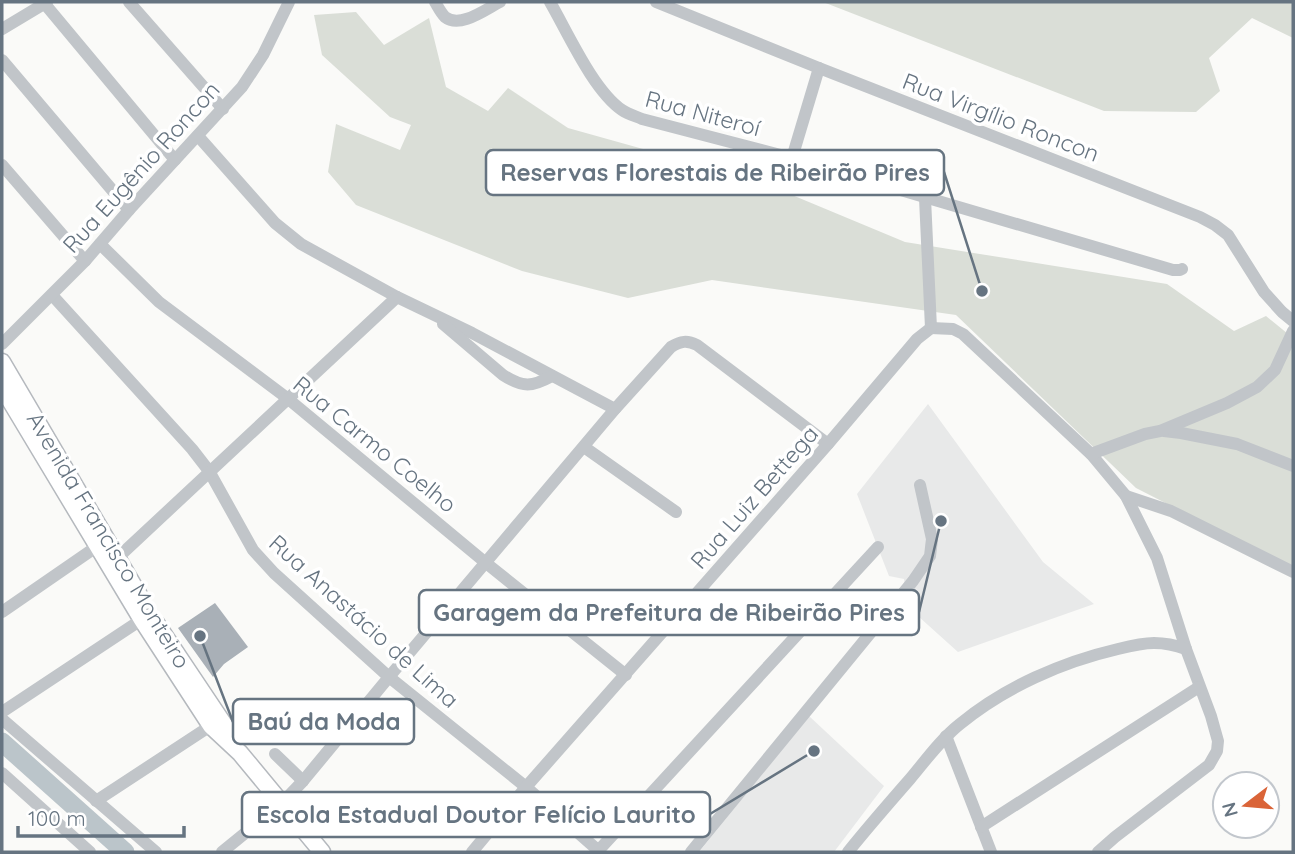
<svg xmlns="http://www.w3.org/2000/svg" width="1295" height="854" font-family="Quicksand,sans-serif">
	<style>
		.built { fill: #e8e9e9 }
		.green { fill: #daded7 }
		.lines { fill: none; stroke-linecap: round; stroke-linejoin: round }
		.river { stroke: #bbc5ca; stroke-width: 19 }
		.building { fill: #a9b0b7 }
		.major-casing { stroke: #b5b9be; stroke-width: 19 }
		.minor { stroke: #c1c5c9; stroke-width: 12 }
		.major { stroke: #fff; stroke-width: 16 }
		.labels { text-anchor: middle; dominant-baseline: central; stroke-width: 7; stroke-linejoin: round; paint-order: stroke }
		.street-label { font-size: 23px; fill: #667481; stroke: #fff }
		.leader { fill: none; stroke: #667481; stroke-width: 2.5 }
		.callout-dot { fill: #667481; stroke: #fff; stroke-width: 2.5 }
		.callout { fill: #fff; stroke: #667481; stroke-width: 2.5 }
		.callout-label { font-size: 24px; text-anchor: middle; font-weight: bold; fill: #667481 }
	</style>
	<rect width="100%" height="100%" fill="#fafaf8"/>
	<g class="built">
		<path d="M 928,404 L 1043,562 L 1094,604 L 958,652 L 908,607 L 904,579 L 889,576 L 857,494 Z"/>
		<path d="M 809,716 L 884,786 L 834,852 L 699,852 Z"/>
	</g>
	<g class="green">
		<path d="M 823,2 L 1293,2 L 1293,38 L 1252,18 L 1209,58 L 1220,91 L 1196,112 L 1104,111 Z"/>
		<path d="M 356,12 L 384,45 L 429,18 L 446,87 L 488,111 L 508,88 L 568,128 L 761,182 L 905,242 L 1167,284 L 1234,331 L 1266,316 L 1293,338 L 1293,568 L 1136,488 L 956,315 L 712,280 L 628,298 L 522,271 L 356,205 L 328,172 L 336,124 L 400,150 L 411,125 L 390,117 L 322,55 L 314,15 Z"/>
	</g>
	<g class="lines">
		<path class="river" d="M 2,742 L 125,852"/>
	</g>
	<path class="building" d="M 215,603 L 248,647 L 224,664 L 213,677 L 178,628 Z"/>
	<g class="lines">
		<g class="major-casing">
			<g id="major">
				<path d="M 2,362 L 139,595"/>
				<path d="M 2,387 L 142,620 L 211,726 L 240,753 L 322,852"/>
				<path d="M 156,623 L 233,738"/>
			</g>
		</g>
		<g class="minor">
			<path d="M 129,2 L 223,109"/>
			<path d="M 435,2 C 438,7 441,13 445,17 C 460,29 486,9 500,2"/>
			<path d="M 550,2 C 568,33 593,90 622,110 C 628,114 635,116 642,119 L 792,158 L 1173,270 L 1180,270 L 1182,269"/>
			<path d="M 656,2 L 819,68 L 1200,217 L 1215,225 L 1228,235 L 1264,292 L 1282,312 L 1293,321"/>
			<path d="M 44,3 L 175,160"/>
			<path d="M 2,29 L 47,2"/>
			<path d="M 2,60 L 129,210"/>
			<path d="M 198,136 L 275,223 L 301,244 L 397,297 L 472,333 L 615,409"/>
			<path d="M 792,158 L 819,68"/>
			<path d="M 2,165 L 85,261"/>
			<path d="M 925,198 L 931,328"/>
			<path d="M 100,244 L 159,302 L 287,398 L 486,563 L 626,675"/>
			<path d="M 52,295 L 192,449 L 209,471 L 253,550 L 274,573 L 389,677 L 526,787 L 600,852"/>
			<path d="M 443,324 L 503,375 C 523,388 532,387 552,376"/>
			<path d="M 931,328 L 953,329 L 963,334 L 1091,454 L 1126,496 L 1157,558 L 1186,649 L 1211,716 L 1218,741 L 1217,751 L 1209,765 L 1115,837 L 1098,852"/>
			<path d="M 2,344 L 85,261 L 129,210 L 242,87 L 263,55 L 289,2"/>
			<path d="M 1164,431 L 1181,433 L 1237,444 L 1293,466"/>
			<path d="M 584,447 L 676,512"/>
			<path d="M 1091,454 L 1145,434 L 1160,431 L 1227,403 L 1257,387 L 1275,370 L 1293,331"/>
			<path d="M 1126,496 L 1171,511 L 1293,572"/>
			<path d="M 112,563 L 397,297"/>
			<path d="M 2,612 L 102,543"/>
			<path d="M 2,712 L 150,614"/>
			<path d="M 2,719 L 156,852"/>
			<path d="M 946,736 L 991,852"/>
			<path d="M 275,754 L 303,781"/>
			<path d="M 2,773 L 90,852"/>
			<path d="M 96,801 L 218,721"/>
			<path d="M 981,827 L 1199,687"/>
			<path d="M 598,851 L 878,547"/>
			<path d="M 222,852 L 282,803 L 303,781 L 389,677 L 615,409 L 671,347 C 681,341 687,340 697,345 L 828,444"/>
			<path d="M 472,852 L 526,787 L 828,444 L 917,339 L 931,328"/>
			<path d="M 691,852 L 913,581 L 930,556 L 932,539 L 920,485"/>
			<path d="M 848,852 C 868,827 889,803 910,779 C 926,760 941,739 960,724 C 1005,687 1062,662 1118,649 C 1130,646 1142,643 1154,643 C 1165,643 1175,645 1186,649"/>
		</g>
		<use href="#major" class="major"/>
	</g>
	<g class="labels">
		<g class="street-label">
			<text transform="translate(703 113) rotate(15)">Rua Niteroí</text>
			<text transform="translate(1001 117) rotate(21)">Rua Virgílio Roncon</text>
			<text transform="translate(141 167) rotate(-48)">Rua Eugênio Roncon</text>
			<text transform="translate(375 444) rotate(39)">Rua Carmo Coelho</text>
			<text transform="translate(754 497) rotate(-49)">Rua Luiz Bettega</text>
			<text transform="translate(109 540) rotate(59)">Avenida Francisco Monteiro</text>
			<text transform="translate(364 621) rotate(42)">Rua Anastácio de Lima</text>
		</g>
	</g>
	<path class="leader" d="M982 291L944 172M941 521L919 612M200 636L233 722M814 751L710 814"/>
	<g class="callout-dot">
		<circle cx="982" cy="291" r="7"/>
		<circle cx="941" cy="521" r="7"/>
		<circle cx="200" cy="636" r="7"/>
		<circle cx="814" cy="751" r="7"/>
	</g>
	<g class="callout">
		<rect x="486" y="150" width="458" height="45" rx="7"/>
		<rect x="419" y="590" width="500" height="45" rx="7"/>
		<rect x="233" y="699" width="181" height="45" rx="7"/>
		<rect x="242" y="792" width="468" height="45" rx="7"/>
	</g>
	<g class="callout-label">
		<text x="715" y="181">Reservas Florestais de Ribeirão Pires</text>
		<text x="669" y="621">Garagem da Prefeitura de Ribeirão Pires</text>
		<text x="324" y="730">Baú da Moda</text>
		<text x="476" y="823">Escola Estadual Doutor Felício Laurito</text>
	</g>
	<rect width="1295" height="854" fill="none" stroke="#667481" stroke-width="7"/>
	<g transform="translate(1246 805) rotate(254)"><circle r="33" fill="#ffffff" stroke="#c2c7cd" stroke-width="2"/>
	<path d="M0-5L12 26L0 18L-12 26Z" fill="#da6438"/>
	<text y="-10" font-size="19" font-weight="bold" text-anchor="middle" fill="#667481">N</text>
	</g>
	<path d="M18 826v10h166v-10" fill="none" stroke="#667481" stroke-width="3.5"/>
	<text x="28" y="826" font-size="21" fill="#667481" stroke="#ffffff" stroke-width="5" paint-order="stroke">100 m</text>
</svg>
